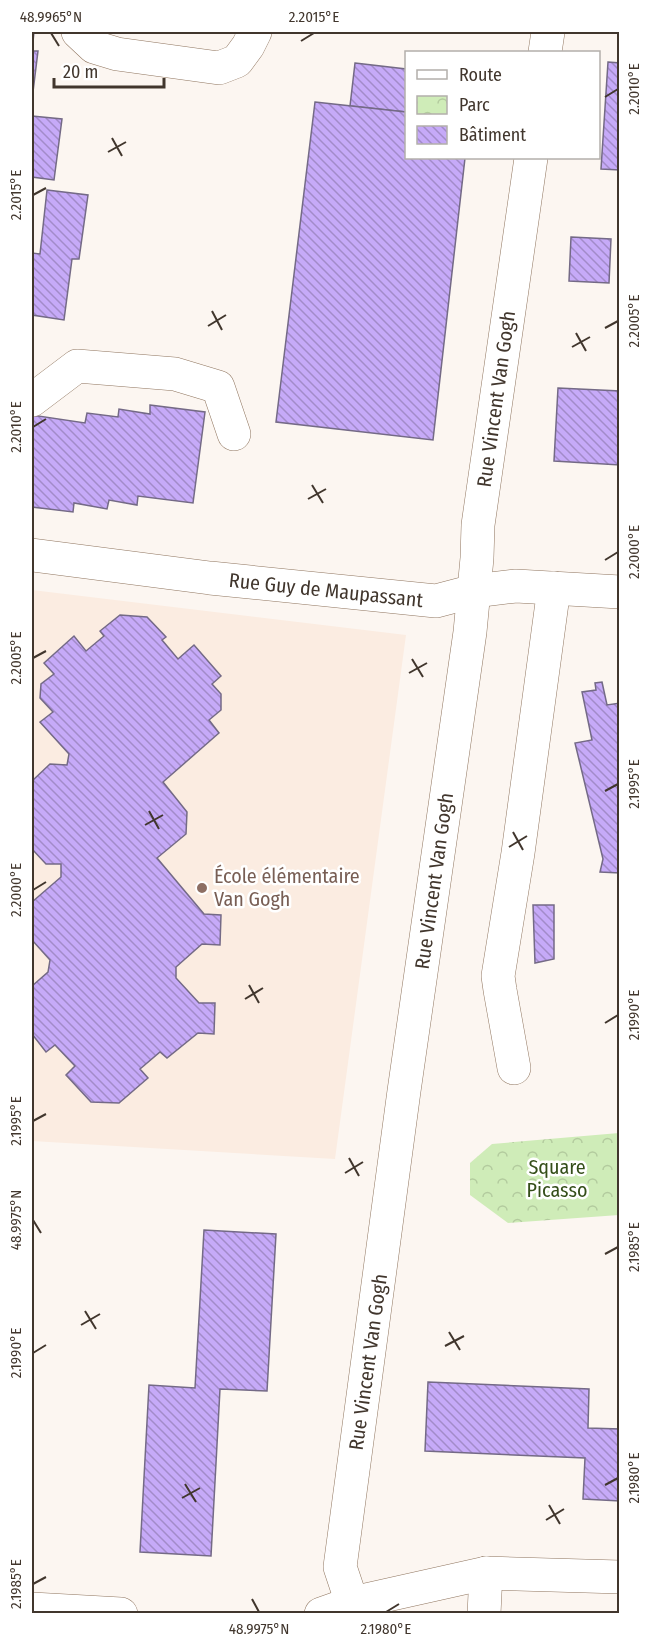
<svg xmlns="http://www.w3.org/2000/svg" width="651" height="1645" font-family="'Fira Sans Condensed',sans-serif">
	<style>
		.built { fill: #fbece1 }
		.park { fill: url(#park-crowns) }
		.building { fill: url(#building-back-hatch); stroke: #746a86; stroke-width: 1.5 }
		.lines { fill: none; stroke-linecap: round; stroke-linejoin: round }
		.minor-casing { stroke: #907660; stroke-width: 34 }
		.minor { stroke: #fff; stroke-width: 33 }
		.ticks { fill: none; stroke: #41362d; stroke-width: 2 }
		.education-dot { fill: #8d6e63; stroke: #fff; stroke-width: 2 }
		.labels { text-anchor: middle; dominant-baseline: central; stroke-width: 5; stroke-linejoin: round; paint-order: stroke }
		.street-label { font-size: 20px; fill: #41362d; stroke: #fff }
		.education-label { font-size: 20px; fill: #785e54; stroke: #fff; text-anchor: start }
		.park-label { font-size: 20px; fill: #344e19; stroke: #fff }
		.neatline { fill: none; stroke: #41362d; stroke-width: 2 }
		.ticks-label { font-size: 15px; text-anchor: middle; fill: #41362d }
	</style>
	<defs>
		<pattern id="park-crowns" width="20" height="18" patternUnits="userSpaceOnUse" patternTransform="scale(1.5)"><rect width="20" height="18" fill="#cfecb8"/><path d="M2 6a3 3 0 1 1 6 0M12 15a3 3 0 1 1 6 0" fill="none" stroke="#b3cb9e"/></pattern>
		<pattern id="building-back-hatch" width="6" height="6" patternUnits="userSpaceOnUse" patternTransform="scale(1.5)"><rect width="6" height="6" fill="#c6aaf8"/><path d="M-1 5l2 2M0 0l6 6M5-1l2 2" fill="none" stroke="#a28bc9"/></pattern>
	</defs>
	<rect width="100%" height="100%" fill="#fcf6f1"/>
	<path class="built" d="M 32,590 L 406,635 L 335,1159 L 32,1141 Z"/>
	<path class="park" d="M 619,1133 L 619,1215 L 508,1223 L 470,1195 L 470,1163 L 492,1144 Z"/>
	<g class="building">
		<path d="M 32,32 L 34,32 L 32,51 L 38,51 L 32,100 Z"/>
		<path d="M 608,62 L 620,63 L 620,170 L 601,169 Z"/>
		<path d="M 355,63 L 406,69 L 406,112 L 350,106 Z"/>
		<path d="M 315,102 L 406,112 L 406,158 L 465,158 L 433,440 L 276,422 Z"/>
		<path d="M 32,116 L 62,119 L 54,180 L 32,177 Z"/>
		<path d="M 47,190 L 88,195 L 79,259 L 72,259 L 64,320 L 32,315 L 32,253 L 40,254 Z"/>
		<path d="M 571,237 L 611,239 L 609,283 L 569,281 Z"/>
		<path d="M 558,388 L 620,391 L 620,465 L 554,461 Z"/>
		<path d="M 150,405 L 205,412 L 193,503 L 138,496 L 137,505 L 109,500 L 107,509 L 74,503 L 73,512 L 32,507 L 32,415 L 85,423 L 87,413 L 118,417 L 119,409 L 150,414 Z"/>
		<path d="M 120,615 L 147,617 L 166,637 L 162,640 L 178,659 L 194,645 L 221,676 L 212,684 L 221,694 L 221,710 L 209,720 L 219,733 L 163,782 L 187,812 L 186,834 L 157,858 L 204,914 L 221,915 L 220,945 L 202,944 L 176,967 L 176,978 L 199,1003 L 215,1003 L 214,1034 L 198,1033 L 167,1058 L 160,1052 L 140,1069 L 148,1078 L 119,1103 L 91,1102 L 66,1075 L 75,1066 L 55,1045 L 46,1052 L 32,1034 L 32,986 L 48,972 L 50,960 L 32,940 L 32,902 L 61,877 L 61,864 L 46,864 L 32,849 L 32,781 L 50,764 L 67,765 L 69,754 L 40,722 L 53,712 L 40,698 L 41,684 L 54,674 L 44,663 L 74,636 L 86,651 L 104,636 L 100,631 Z"/>
		<path d="M 602,682 L 607,705 L 620,703 L 620,873 L 600,872 L 603,859 L 575,743 L 592,740 L 582,692 L 596,690 L 595,683 Z"/>
		<path d="M 533,905 L 554,905 L 554,959 L 535,963 Z"/>
		<path d="M 204,1230 L 276,1234 L 267,1391 L 220,1389 L 211,1556 L 140,1552 L 149,1385 L 195,1388 Z"/>
		<path d="M 428,1382 L 589,1389 L 588,1428 L 620,1429 L 620,1501 L 583,1499 L 585,1458 L 425,1451 Z"/>
	</g>
	<g class="lines">
		<g class="minor-casing">
			<g id="minor">
				<path d="M 78,32 L 94,47 L 117,54 L 219,68 L 237,61 L 248,46 L 255,32"/>
				<path d="M 545,52 L 548,32"/>
				<path d="M 32,400 L 77,366 L 175,374 L 218,387 L 234,434"/>
				<path d="M 32,555 L 210,578 L 436,601 L 474,591 L 516,586 L 620,592"/>
				<path d="M 514,1068 L 500,990 L 498,976 L 518,853 L 554,588"/>
				<path d="M 352,1603 L 340,1567 L 404,1091 L 470,632 L 477,558 L 478,525 L 531,158"/>
				<path d="M 32,1609 L 121,1614"/>
				<path d="M 321,1614 L 352,1603 L 486,1573 L 620,1577"/>
				<path d="M 484,1614 L 486,1573"/>
			</g>
		</g>
		<use href="#minor" class="minor"/>
	</g>
	<path class="ticks" d="M 51,33 L 59,46M 301,41 L 314,33M 605,97 L 618,89M 112,138 L 122,156M 108,152 L 126,142M 33,195 L 46,188M 212,311 L 222,330M 208,326 L 226,315M 605,328 L 618,321M 576,333 L 586,351M 572,347 L 590,337M 33,427 L 46,419M 312,485 L 323,503M 308,499 L 326,489M 605,560 L 618,552M 33,658 L 46,651M 412,659 L 423,677M 409,673 L 427,663M 605,791 L 618,784M 149,811 L 159,829M 145,825 L 163,815M 513,832 L 523,850M 509,847 L 527,836M 33,890 L 46,882M 249,985 L 259,1003M 245,999 L 263,988M 605,1023 L 618,1015M 33,1121 L 46,1114M 349,1158 L 359,1176M 345,1173 L 363,1162M 33,1220 L 41,1233M 605,1254 L 618,1247M 85,1311 L 96,1329M 81,1325 L 100,1314M 449,1332 L 460,1350M 445,1346 L 464,1336M 33,1353 L 46,1345M 185,1484 L 196,1502M 605,1485 L 618,1478M 182,1498 L 200,1488M 549,1505 L 560,1524M 546,1520 L 564,1509M 33,1584 L 46,1577M 252,1599 L 259,1612M 386,1612 L 399,1604"/>
	<circle class="education-dot" cx="202" cy="888" r="6"/>
	<g class="labels">
		<g class="street-label">
			<text transform="translate(496 399) rotate(-82)">Rue Vincent Van Gogh</text>
			<text transform="translate(326 590) rotate(6)">Rue Guy de Maupassant</text>
			<text transform="translate(434 881) rotate(-82)">Rue Vincent Van Gogh</text>
			<text transform="translate(368 1362) rotate(-82)">Rue Vincent Van Gogh</text>
		</g>
		<g class="education-label">
			<text x="214" y="876">École élémentaire<tspan x="214" dy="23">Van Gogh</tspan></text>
		</g>
		<g class="park-label">
			<text x="557" y="1167">Square<tspan x="557" dy="23">Picasso</tspan></text>
		</g>
	</g>
	<rect width="651" height="1645" fill="none" stroke="#ffffff" stroke-width="66"/>
	<rect x="405" y="51" width="195" height="108" fill="#ffffff" stroke="#b3afab" stroke-width="1.5"/>
	<rect x="417" y="70" width="30" height="9" fill="#ffffff" stroke="#b3afab" stroke-width="1.5"/>
	<text x="459" y="81" font-size="18" fill="#41362d">Route</text>
	<rect x="417" y="96" width="30" height="18" fill="url(#park-crowns)" stroke="#b3afab" stroke-width="1.5"/>
	<text x="459" y="111" font-size="18" fill="#41362d">Parc</text>
	<rect x="417" y="126" width="30" height="18" fill="url(#building-back-hatch)" stroke="#b3afab" stroke-width="1.5"/>
	<text x="459" y="141" font-size="18" fill="#41362d">Bâtiment</text>
	<path d="M54 78v9h110v-9" fill="none" stroke="#41362d" stroke-width="3"/>
	<text x="63" y="78" font-size="18" fill="#41362d" stroke="#ffffff" stroke-width="4.5" paint-order="stroke">20 m</text>
	<rect x="33" y="33" width="585" height="1579" class="neatline"/>
	<g class="ticks-label">
		<text x="51" y="22">48.9965°N</text>
		<text x="314" y="22">2.2015°E</text>
		<text transform="translate(634 89) rotate(-90)" y="5">2.2010°E</text>
		<text transform="translate(16 195) rotate(-90)" y="5">2.2015°E</text>
		<text transform="translate(634 321) rotate(-90)" y="5">2.2005°E</text>
		<text transform="translate(16 427) rotate(-90)" y="5">2.2010°E</text>
		<text transform="translate(634 552) rotate(-90)" y="5">2.2000°E</text>
		<text transform="translate(16 658) rotate(-90)" y="5">2.2005°E</text>
		<text transform="translate(634 784) rotate(-90)" y="5">2.1995°E</text>
		<text transform="translate(16 890) rotate(-90)" y="5">2.2000°E</text>
		<text transform="translate(634 1015) rotate(-90)" y="5">2.1990°E</text>
		<text transform="translate(16 1121) rotate(-90)" y="5">2.1995°E</text>
		<text transform="translate(16 1220) rotate(-90)" y="5">48.9975°N</text>
		<text transform="translate(634 1247) rotate(-90)" y="5">2.1985°E</text>
		<text transform="translate(16 1353) rotate(-90)" y="5">2.1990°E</text>
		<text transform="translate(634 1478) rotate(-90)" y="5">2.1980°E</text>
		<text transform="translate(16 1584) rotate(-90)" y="5">2.1985°E</text>
		<text x="259" y="1634">48.9975°N</text>
		<text x="386" y="1634">2.1980°E</text>
	</g>
</svg>
